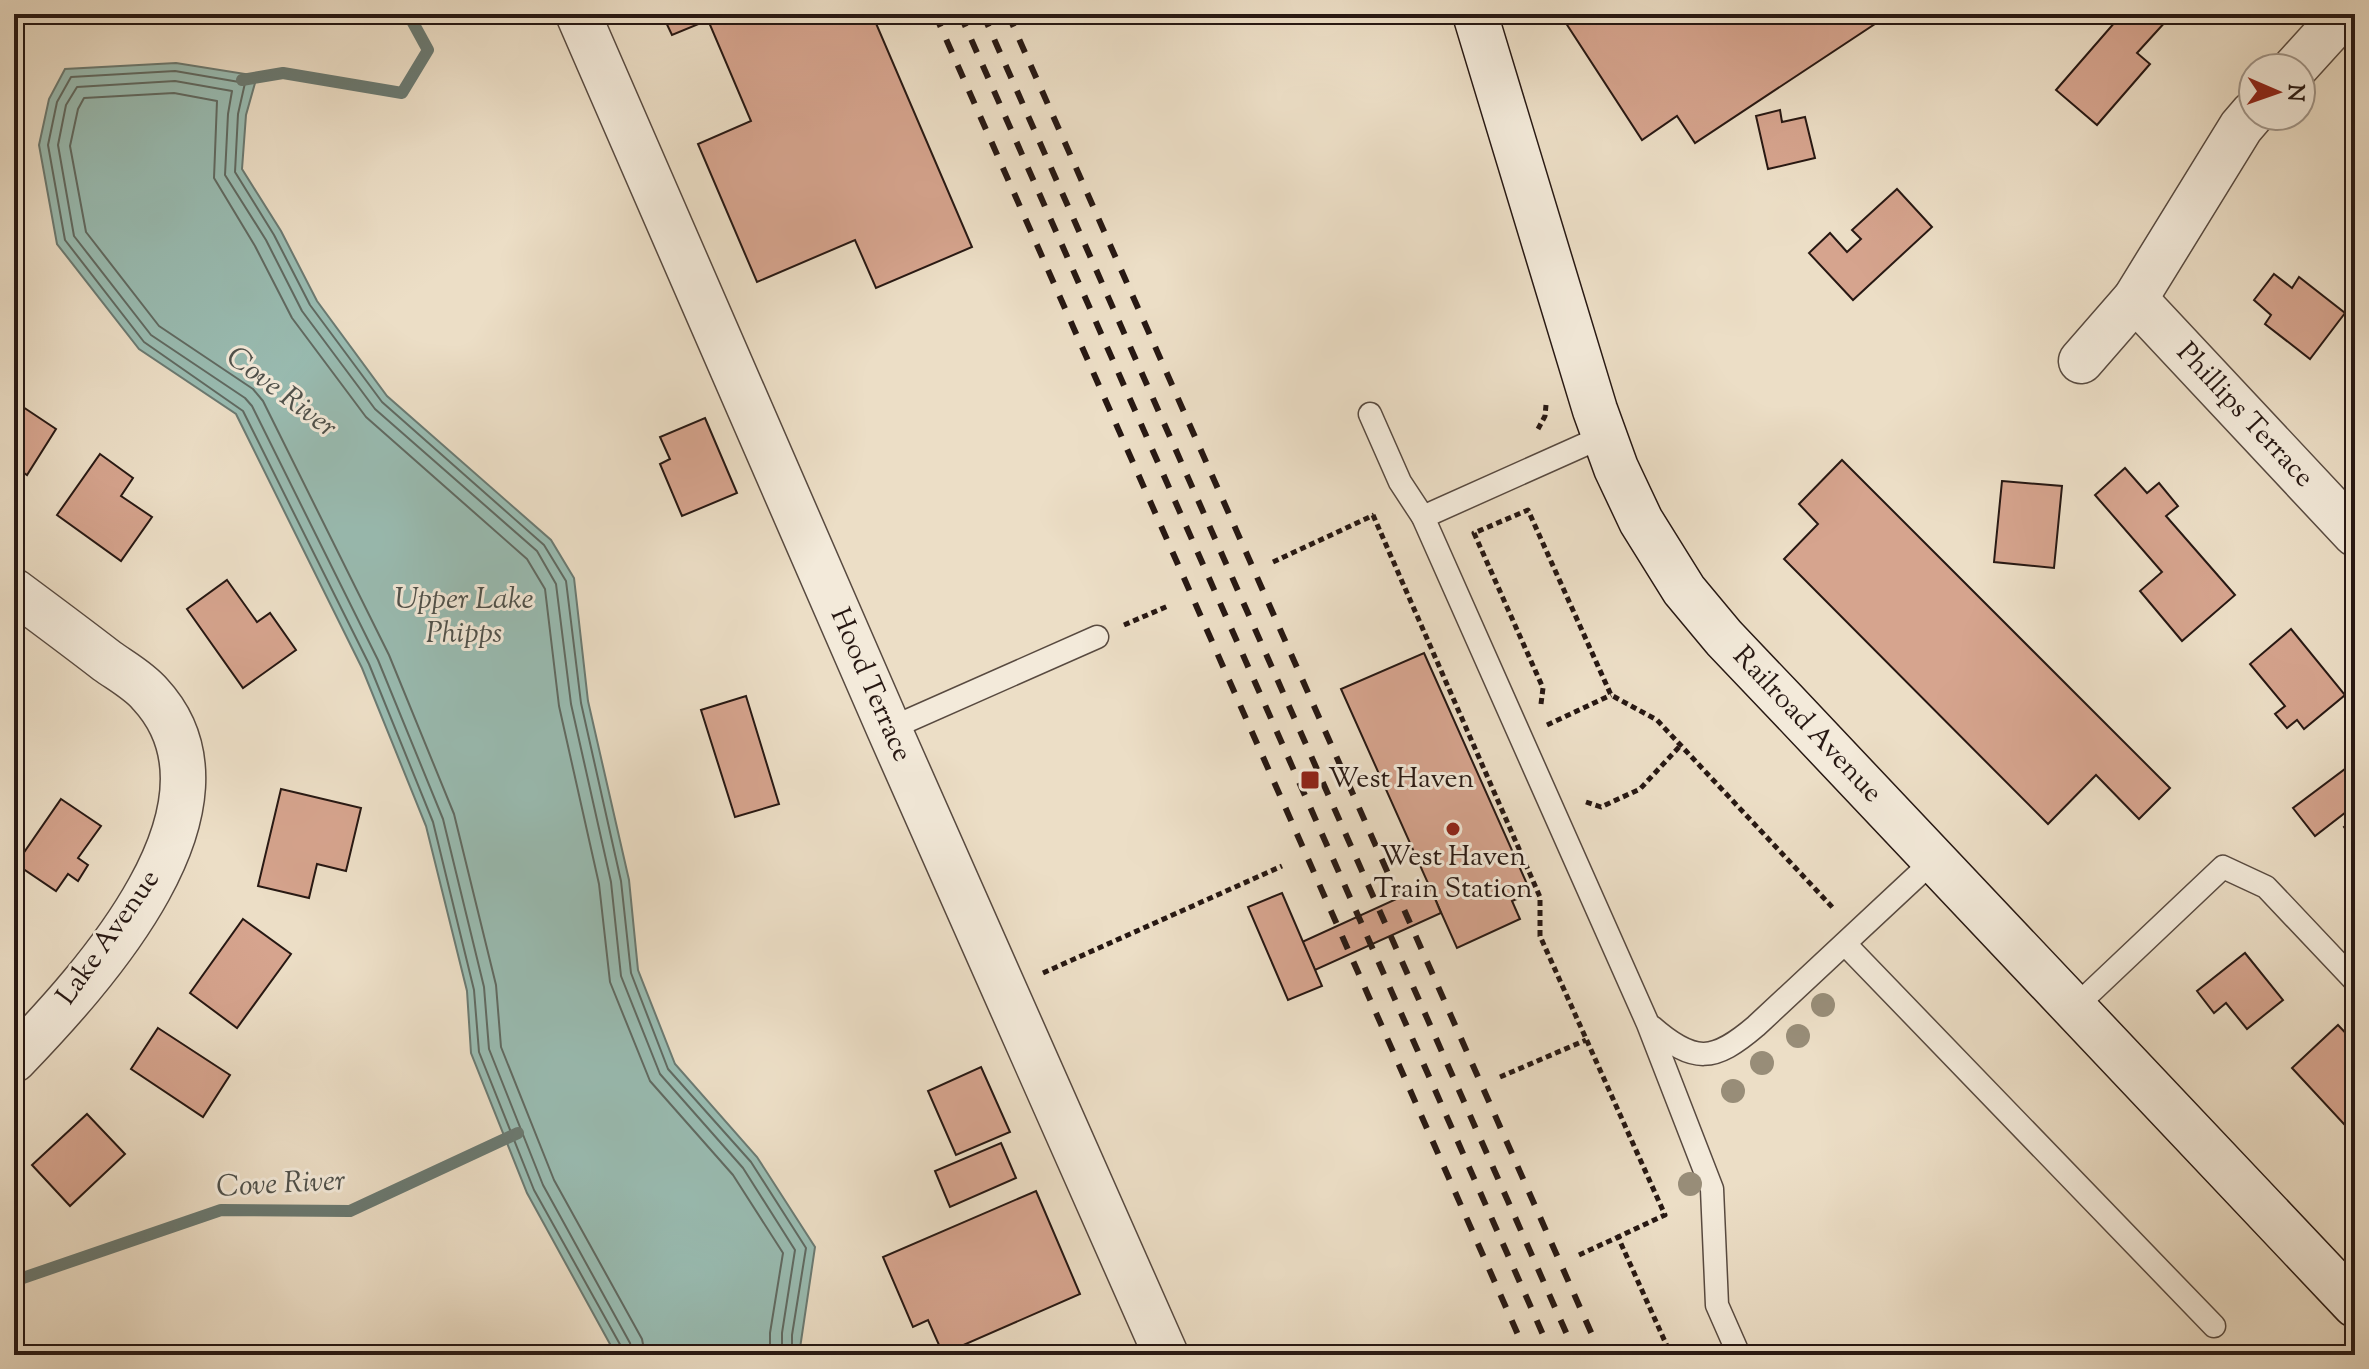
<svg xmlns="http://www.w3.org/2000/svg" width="2369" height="1369" font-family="'Sorts Mill Goudy',serif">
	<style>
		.water { fill: #99bcb2; stroke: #6b7a72; stroke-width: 2 }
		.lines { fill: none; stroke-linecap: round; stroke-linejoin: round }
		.shore { stroke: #606a62; stroke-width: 2 }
		.stream { stroke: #6b7a72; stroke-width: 12 }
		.building { fill: #d6a48e; stroke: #271813; stroke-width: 2 }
		.lane-casing { stroke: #584a40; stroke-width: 25 }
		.street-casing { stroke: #584a40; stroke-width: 47 }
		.secondary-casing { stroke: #271813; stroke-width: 47 }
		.path { stroke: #271813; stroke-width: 5; stroke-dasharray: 6 4; stroke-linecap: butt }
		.lane { stroke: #f3eada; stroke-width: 22 }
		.street { stroke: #f3eada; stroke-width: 44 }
		.secondary { stroke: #f3eada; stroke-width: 44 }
		.rail { stroke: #271813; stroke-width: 6; stroke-dasharray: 14 14; stroke-linecap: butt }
		.tree { fill: #988d78 }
		.poi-dot { fill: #8f2418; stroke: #f3eada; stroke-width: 3 }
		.labels { text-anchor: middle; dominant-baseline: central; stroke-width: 6; stroke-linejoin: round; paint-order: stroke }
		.street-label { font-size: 28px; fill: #271813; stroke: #f3eada }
		.poi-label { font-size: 28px; fill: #271813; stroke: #f3eada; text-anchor: start }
		.water-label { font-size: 30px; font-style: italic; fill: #4f514b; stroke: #f3eada }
	</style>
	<rect width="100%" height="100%" fill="#ecdec6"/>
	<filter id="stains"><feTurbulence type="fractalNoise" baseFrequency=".0025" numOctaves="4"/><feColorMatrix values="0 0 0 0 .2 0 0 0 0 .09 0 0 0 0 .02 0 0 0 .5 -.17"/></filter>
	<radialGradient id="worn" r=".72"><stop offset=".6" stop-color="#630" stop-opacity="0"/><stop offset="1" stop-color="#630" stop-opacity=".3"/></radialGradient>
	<path class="water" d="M 176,63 L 257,76 L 246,115 L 242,169 L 281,231 L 317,301 L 387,396 L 551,540 L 574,578 L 588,701 L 629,880 L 638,970 L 675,1064 L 757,1157 L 815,1247 L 799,1355 L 616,1355 L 527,1193 L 471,1053 L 467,991 L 426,826 L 362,668 L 236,414 L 139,349 L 57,244 L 39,145 L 49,99 L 65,69 Z"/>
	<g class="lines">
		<g class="shore">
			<path d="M 623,1355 L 622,1348 L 534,1190 L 479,1052 L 474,990 L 433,822 L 369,664 L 243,411 L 144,342 L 65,240 L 48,145 L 57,102 L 71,77 L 175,71 L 245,83 L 238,114 L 235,172 L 274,235 L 310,305 L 382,402 L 544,545 L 566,581 L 581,703 L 621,881 L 631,973 L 668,1069 L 751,1162 L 806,1248 L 792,1335 L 792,1355"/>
			<path d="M 633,1355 L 630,1343 L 543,1185 L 489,1049 L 484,987 L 443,819 L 378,660 L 252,406 L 245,398 L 151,335 L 74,236 L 58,145 L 66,105 L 77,87 L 175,81 L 232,91 L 228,114 L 225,175 L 266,240 L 302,311 L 375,409 L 537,551 L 556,584 L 571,704 L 611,882 L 621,976 L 660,1074 L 743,1168 L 795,1250 L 782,1333 L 782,1355"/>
			<path d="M 645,1355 L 642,1339 L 554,1180 L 501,1047 L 496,985 L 454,814 L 389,655 L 263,401 L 253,389 L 159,326 L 86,232 L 70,146 L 78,109 L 84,98 L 174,93 L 217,101 L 214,178 L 255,246 L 292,318 L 366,417 L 527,559 L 545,589 L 559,706 L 599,884 L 610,982 L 650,1081 L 733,1175 L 783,1253 L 770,1333 L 770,1355"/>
		</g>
		<g class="stream">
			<path d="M 242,80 L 283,73 L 402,93 L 428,50 L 411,19 L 399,14"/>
			<path d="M 14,1281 L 221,1210 L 350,1211 L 518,1133"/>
		</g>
	</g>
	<g class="building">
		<path d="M 662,14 L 872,14 L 972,247 L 876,288 L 855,240 L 757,282 L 698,144 L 751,121 L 708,20 L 672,35 Z"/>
		<path d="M 1560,14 L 1890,14 L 1695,143 L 1677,116 L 1642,140 Z"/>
		<path d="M 2122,14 L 2160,14 L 2167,20 L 2137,53 L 2150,64 L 2097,125 L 2056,90 Z"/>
		<path d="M 1780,110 L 1782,122 L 1805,117 L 1815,158 L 1768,169 L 1756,116 Z"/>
		<path d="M 1897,189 L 1932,227 L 1853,300 L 1809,253 L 1830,233 L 1847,252 L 1861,239 L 1852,230 Z"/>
		<path d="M 2274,274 L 2292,288 L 2299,277 L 2345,313 L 2310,359 L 2265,324 L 2271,315 L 2254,300 Z"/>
		<path d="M 14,401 L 56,429 L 27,475 L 14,466 Z"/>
		<path d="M 705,418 L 737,493 L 682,516 L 660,464 L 670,459 L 660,437 Z"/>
		<path d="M 100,454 L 133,478 L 121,496 L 152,517 L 121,561 L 57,515 Z"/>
		<path d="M 1842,460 L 2170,788 L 2139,819 L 2096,775 L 2048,824 L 1784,559 L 1818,524 L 1799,504 Z"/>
		<path d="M 2125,468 L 2147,493 L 2159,483 L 2178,506 L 2166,516 L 2235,595 L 2182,641 L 2140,591 L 2162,572 L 2095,495 Z"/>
		<path d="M 2002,481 L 2062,486 L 2054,568 L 1994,562 Z"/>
		<path d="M 227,580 L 257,622 L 270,613 L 296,650 L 243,688 L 187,609 Z"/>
		<path d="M 2291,629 L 2345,695 L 2304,729 L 2297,720 L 2287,728 L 2275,714 L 2285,706 L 2250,664 Z"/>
		<path d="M 1424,653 L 1531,893 L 1512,901 L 1520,919 L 1457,948 L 1341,689 Z"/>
		<path d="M 746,696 L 779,804 L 735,817 L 701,710 Z"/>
		<path d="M 2345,769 L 2355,782 L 2355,816 L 2350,809 L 2315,836 L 2293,808 Z"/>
		<path d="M 281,789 L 361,808 L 346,871 L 317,864 L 309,898 L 258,886 Z"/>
		<path d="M 61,799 L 101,826 L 78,858 L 88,865 L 78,881 L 68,874 L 56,891 L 16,864 Z"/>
		<path d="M 2355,818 L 2355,839 L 2353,840 L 2344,827 Z"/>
		<path d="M 1429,884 L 1441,913 L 1315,970 L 1302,942 Z"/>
		<path d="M 1282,893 L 1322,986 L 1288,1000 L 1248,907 Z"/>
		<path d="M 243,919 L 291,954 L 237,1028 L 190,993 Z"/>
		<path d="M 2245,953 L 2283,1000 L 2247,1029 L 2226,1003 L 2214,1013 L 2197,991 Z"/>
		<path d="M 2338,1025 L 2355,1043 L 2355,1136 L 2292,1068 Z"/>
		<path d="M 158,1028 L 230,1075 L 203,1117 L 131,1069 Z"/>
		<path d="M 981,1067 L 1010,1132 L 956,1155 L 928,1091 Z"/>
		<path d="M 87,1114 L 125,1154 L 70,1206 L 32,1165 Z"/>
		<path d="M 1001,1143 L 1016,1178 L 950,1207 L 935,1171 Z"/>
		<path d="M 1036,1191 L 1080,1294 L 943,1354 L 928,1320 L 913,1327 L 883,1257 Z"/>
		<path d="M 1104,1346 L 1108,1355 L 1083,1355 Z"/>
	</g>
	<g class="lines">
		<g class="lane-casing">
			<g id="lane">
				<path d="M 1370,414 L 1400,482 L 1423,517 L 1648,1024 L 1712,1189 L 1717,1305 L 1739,1355"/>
				<path d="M 1423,517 L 1604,436"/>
				<path d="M 889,729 L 1097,637"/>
				<path d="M 1845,944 L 2214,1326"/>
				<path d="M 2074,1008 L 2223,867 L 2266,887 L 2355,981"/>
				<path d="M 1652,1027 C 1694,1064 1714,1062 1756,1026 L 1934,860"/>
			</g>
		</g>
		<g class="street-casing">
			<g id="street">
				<path id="s1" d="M 578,14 L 889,729 L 1166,1355"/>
				<path d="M 2295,68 L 2344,14"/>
				<path id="s2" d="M 2135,299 L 2355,534"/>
				<path d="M 2081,361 L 2135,299 L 2241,127 L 2253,113"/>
				<path d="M 14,591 C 45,614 76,637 107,661 C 121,671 139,681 150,694 C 253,805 90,981 14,1060"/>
			</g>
		</g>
		<g class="secondary-casing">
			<g id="secondary">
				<path id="s3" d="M 1475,14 L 1595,410 L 1616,468 L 1641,521 L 1684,590 L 1724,638 L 1784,701 L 2355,1305"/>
			</g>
		</g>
		<g class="path">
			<path d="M 1538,429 L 1545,416 L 1546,405"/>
			<path d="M 1373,515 L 1540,897 L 1540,936 L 1665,1215 L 1618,1237"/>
			<path d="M 1273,562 L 1374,515"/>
			<path d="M 1124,625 L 1168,606"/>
			<path d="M 1541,704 L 1543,688 L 1474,533 L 1528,510 L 1611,695 L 1657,720 L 1834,909"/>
			<path d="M 1547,725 L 1611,695"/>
			<path d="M 1586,802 L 1601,807 L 1640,789 L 1680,746"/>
			<path d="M 1043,973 L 1282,866"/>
			<path d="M 1500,1077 L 1586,1040"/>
			<path d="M 1579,1255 L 1618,1237 L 1671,1355"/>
		</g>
		<use href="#lane" class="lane"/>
		<use href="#street" class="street"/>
		<use href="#secondary" class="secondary"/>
		<g class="rail">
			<path d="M 935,14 L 1527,1355"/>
			<path d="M 960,14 L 1552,1355"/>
			<path d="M 983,14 L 1576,1355"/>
			<path d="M 1008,14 L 1601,1355"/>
		</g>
	</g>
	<g class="tree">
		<circle cx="1823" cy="1005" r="12"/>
		<circle cx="1798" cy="1036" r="12"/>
		<circle cx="1762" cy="1063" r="12"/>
		<circle cx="1733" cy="1091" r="12"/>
		<circle cx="1690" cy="1184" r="12"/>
	</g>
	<g class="poi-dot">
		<rect x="1300" y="770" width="20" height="20" rx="4"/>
		<circle cx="1453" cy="829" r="8"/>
	</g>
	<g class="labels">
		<g class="street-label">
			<text stroke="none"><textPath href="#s2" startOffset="160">Phillips Terrace</textPath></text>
			<text stroke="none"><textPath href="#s1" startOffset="732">Hood Terrace</textPath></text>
			<text stroke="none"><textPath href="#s3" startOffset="798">Railroad Avenue</textPath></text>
			<text transform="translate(109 938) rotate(-55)">Lake Avenue</text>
		</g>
		<g class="poi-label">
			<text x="1328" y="780">West Haven</text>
			<text x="1453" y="858" text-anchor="middle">West Haven<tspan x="1453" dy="32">Train Station</tspan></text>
		</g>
		<g class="water-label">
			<text transform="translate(281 393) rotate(37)">Cove River</text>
			<text x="464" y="600">Upper Lake<tspan x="464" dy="34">Phipps</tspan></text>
			<text transform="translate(281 1185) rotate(-3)">Cove River</text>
		</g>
	</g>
	<rect width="2369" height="1369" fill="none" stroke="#ecdec6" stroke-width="48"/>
	<rect x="16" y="16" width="2337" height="1337" fill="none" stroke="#271813" stroke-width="4"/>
	<rect x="24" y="24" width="2321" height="1321" fill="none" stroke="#271813" stroke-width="2"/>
	<g transform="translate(2277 92) rotate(92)"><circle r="38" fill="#f3eada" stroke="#a1968a" stroke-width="2"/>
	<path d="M0-6L14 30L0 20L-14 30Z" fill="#8f2418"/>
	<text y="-12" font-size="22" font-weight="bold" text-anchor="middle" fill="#271813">N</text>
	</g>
	<rect width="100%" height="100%" filter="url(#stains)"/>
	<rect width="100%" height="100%" fill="url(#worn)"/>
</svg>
